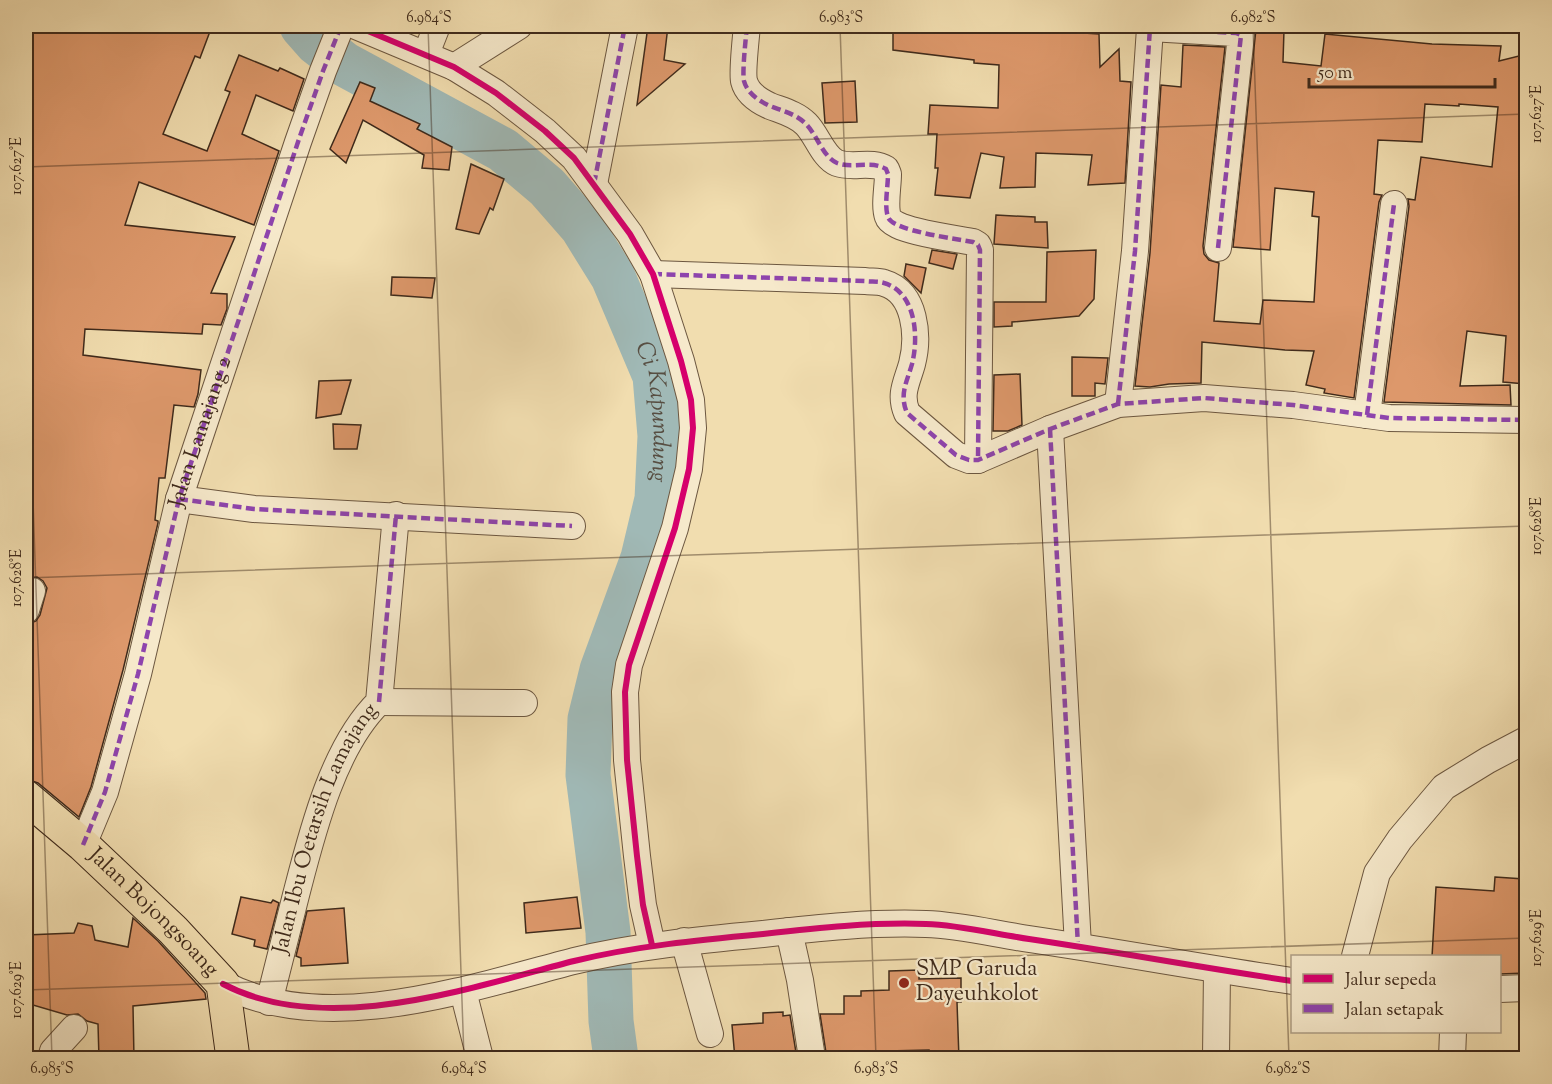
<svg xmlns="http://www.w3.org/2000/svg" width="1552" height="1084" font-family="'Sorts Mill Goudy',serif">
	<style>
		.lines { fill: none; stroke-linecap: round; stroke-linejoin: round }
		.river { stroke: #a0b9b6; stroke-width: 45 }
		.building { fill: #dd986b; stroke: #3f2a1b; stroke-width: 1.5 }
		.minor-casing { stroke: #6c5740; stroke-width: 28 }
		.major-casing { stroke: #3f2a1b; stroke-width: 35 }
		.minor { stroke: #f6e9cb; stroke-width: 26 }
		.major { stroke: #f1ddaf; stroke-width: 33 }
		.quiet { stroke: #8e44ad; stroke-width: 4.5; stroke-dasharray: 9 4.5; stroke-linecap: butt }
		.cycleway-casing { stroke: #f6e9cb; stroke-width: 10 }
		.cycleway { stroke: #d6006c; stroke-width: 6 }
		.ticks { fill: none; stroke: #3f2a1b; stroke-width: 1.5; stroke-opacity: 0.45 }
		.poi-dot { fill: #8f2418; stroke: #f6e9cb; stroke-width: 2 }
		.labels { text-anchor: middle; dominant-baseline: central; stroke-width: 4.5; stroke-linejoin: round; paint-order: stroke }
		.street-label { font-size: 22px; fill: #3f2a1b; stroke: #f6e9cb }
		.poi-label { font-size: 22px; fill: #3f2a1b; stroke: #f6e9cb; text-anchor: start }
		.water-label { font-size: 24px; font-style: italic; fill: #574e42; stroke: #f6e9cb }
		.neatline { fill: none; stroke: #3f2a1b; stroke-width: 2 }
		.ticks-label { font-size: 15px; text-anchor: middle; fill: #3f2a1b }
	</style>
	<rect width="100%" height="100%" fill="#f1ddaf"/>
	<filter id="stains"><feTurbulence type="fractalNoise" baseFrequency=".00333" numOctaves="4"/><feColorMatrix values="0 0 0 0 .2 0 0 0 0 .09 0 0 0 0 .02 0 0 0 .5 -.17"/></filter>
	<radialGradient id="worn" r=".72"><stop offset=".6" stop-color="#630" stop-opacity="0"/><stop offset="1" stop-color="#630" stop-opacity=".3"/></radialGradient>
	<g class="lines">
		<path class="river" id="s1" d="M 302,26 L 317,43 L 344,64 L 503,150 L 547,187 L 582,227 L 613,277 L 655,376 L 660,436 L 657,499 L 643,558 L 602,670 L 590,719 L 588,775 L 608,932 L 611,1021 L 616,1058"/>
	</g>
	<g class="building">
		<path d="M 26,26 L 212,26 L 200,58 L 195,56 L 163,134 L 207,151 L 230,92 L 225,90 L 239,55 L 278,71 L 280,68 L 304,79 L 293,111 L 256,95 L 242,134 L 279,151 L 254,225 L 139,182 L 125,225 L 235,237 L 211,293 L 227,294 L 227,309 L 221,325 L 203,324 L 202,334 L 85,329 L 83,355 L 201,370 L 198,394 L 194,407 L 174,405 L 165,478 L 159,478 L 155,520 L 158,521 L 158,523 L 123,670 L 91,787 L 79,817 L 38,783 L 26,779 L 26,625 L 36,621 L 40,615 L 47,588 L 43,581 L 37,577 L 26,578 L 26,459 L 31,423 L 26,423 L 26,350 L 30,350 L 32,304 L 26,303 Z"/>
		<path d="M 648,26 L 668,26 L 664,60 L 685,64 L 637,105 Z"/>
		<path d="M 893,26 L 1083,26 L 1084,33 L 1099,34 L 1100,67 L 1119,49 L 1120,81 L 1131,82 L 1125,183 L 1088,185 L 1092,155 L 1036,153 L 1035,187 L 1000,188 L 1004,157 L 981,153 L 970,198 L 935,195 L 938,168 L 935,168 L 937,134 L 928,134 L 930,105 L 998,108 L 999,65 L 974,63 L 974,60 L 893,50 Z"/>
		<path d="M 1256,29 L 1284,30 L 1283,62 L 1321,66 L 1325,34 L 1432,44 L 1501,46 L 1499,61 L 1527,54 L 1527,384 L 1503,382 L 1506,336 L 1467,331 L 1460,386 L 1510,385 L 1511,405 L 1384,402 L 1409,206 L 1408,199 L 1415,200 L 1421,157 L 1492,167 L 1498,107 L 1459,104 L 1459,106 L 1425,104 L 1422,142 L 1378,140 L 1374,194 L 1382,195 L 1379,202 L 1354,398 L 1324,393 L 1325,389 L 1306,385 L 1314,351 L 1285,350 L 1202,342 L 1201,383 L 1169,384 L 1150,387 L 1135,386 L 1150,253 L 1161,85 L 1181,87 L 1183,45 L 1225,47 L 1203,246 L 1204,254 L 1209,260 L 1219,263 L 1214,321 L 1260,324 L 1263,300 L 1314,302 L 1319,217 L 1312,216 L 1314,192 L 1275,188 L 1270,250 L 1233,247 Z"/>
		<path d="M 855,81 L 857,122 L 825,123 L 822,83 Z"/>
		<path d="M 360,82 L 375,88 L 370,101 L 420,124 L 417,129 L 452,147 L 449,170 L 422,168 L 424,155 L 363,120 L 346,163 L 330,149 Z"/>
		<path d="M 471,164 L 504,179 L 493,210 L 490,208 L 479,234 L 456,229 Z"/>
		<path d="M 996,215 L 1035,217 L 1035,222 L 1047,222 L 1048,248 L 994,244 Z"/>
		<path d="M 932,250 L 957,254 L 953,269 L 929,263 Z"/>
		<path d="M 1096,250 L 1094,299 L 1079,316 L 1012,322 L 1012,326 L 994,327 L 994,302 L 1046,302 L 1047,252 Z"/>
		<path d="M 906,264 L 926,268 L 921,293 L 904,276 Z"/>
		<path d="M 392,277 L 435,278 L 432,298 L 391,295 Z"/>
		<path d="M 1072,357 L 1108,358 L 1105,384 L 1095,383 L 1095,396 L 1072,396 Z"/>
		<path d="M 1020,374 L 1022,425 L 1008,431 L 993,431 L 994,375 Z"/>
		<path d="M 351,380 L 341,414 L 316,418 L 319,381 Z"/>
		<path d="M 333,424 L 361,425 L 357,449 L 334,449 Z"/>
		<path d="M 1495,877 L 1524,879 L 1522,901 L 1527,902 L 1526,973 L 1500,974 L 1500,957 L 1432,957 L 1436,887 L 1494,891 Z"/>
		<path d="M 241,897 L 271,903 L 273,900 L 279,903 L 267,949 L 254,946 L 255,940 L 232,934 Z"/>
		<path d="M 577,897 L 581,928 L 526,933 L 524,903 Z"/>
		<path d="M 344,908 L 348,963 L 301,966 L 301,958 L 296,956 L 307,911 Z"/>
		<path d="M 133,918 L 158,941 L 205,993 L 206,999 L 133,1006 L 134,1059 L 99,1059 L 98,1024 L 87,1021 L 78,1014 L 67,1015 L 26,1003 L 26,935 L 74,933 L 78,923 L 92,926 L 95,940 L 128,947 Z"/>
		<path d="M 919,970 L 919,979 L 961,978 L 961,1002 L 957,1002 L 959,1059 L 929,1059 L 929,1050 L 887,1051 L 887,1053 L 884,1053 L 884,1059 L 827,1059 L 820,1014 L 844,1014 L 844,996 L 861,996 L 861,991 L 889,990 L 889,971 Z"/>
		<path d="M 783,1012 L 783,1016 L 790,1015 L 797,1059 L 735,1059 L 732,1025 L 763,1023 L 763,1013 Z"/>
	</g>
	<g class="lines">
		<g class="minor-casing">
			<g id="minor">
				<path d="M 356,26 L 454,67 L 496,93 L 545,131 L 574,158 L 630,234 L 653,274 L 681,361 L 691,400 L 693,428 L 689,469 L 675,528 L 629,665 L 625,692 L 627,760 L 637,856 L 643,905 L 652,945"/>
				<path d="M 747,26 C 746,36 742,72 744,81 C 747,93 759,101 770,106 C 783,111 796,114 806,124 C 817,135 823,157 837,163 C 853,169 871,160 886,169 L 888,174 C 888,187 884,206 888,217 C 892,231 958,239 973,242 L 978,245 L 980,250 L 978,460"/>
				<path d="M 1150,28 L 1236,33 L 1241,35 L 1218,248"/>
				<path d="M 426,54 L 437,26"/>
				<path d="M 454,67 L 519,26"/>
				<path d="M 594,184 L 625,26"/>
				<path d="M 653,274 L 865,281 C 871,282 878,281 884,283 C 916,292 919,337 912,364 C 907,382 899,394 907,413 L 956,455 L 969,460 L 978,460 L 1050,429 L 1118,404 L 1204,398 L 1293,405 L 1389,418 L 1526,420"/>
				<path d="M 1118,404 L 1135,251 L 1150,28 L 1147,26"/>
				<path d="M 1367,415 L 1394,204"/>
				<path d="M 1050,429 L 1078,946"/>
				<path d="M 179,499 L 254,509 L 572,526"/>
				<path d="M 26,610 L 32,591"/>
				<path d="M 379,702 L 524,703"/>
				<path id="s2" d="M 83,845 L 105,792 L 138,674 L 179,499 L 298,142 L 323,71 L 341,26"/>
				<path d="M 789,931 L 800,980 L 812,1058"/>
				<path d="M 684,941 L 710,1034"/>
				<path d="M 1355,956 L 1377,873 L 1400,839 L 1444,787 L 1488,760 L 1526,740"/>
				<path d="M 223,984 C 326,1038 469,988 574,961 C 636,946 699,940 763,934 C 817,928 872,922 926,924 C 960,925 995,934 1029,939 C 1117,952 1204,968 1292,981"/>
				<path d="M 1500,989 L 1526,988"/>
				<path d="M 463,991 L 480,1058"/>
				<path id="s3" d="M 269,1002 C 278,966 287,930 296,895 C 312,833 333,747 379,702 L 396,515"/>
				<path d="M 51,1058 L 53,1051 L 74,1028"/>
				<path d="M 1216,1058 L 1217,970"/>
				<path d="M 1452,1058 L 1453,1032"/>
			</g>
		</g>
		<g class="major-casing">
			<g id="major">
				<path id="s4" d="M 26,797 L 83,845 L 173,930 L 223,984 L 233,1058"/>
			</g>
		</g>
		<use href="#minor" class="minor"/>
		<use href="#major" class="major"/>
		<g class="quiet">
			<path d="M 747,26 C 746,36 742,72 744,81 C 747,93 759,101 770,106 C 783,111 796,114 806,124 C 817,135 823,157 837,163 C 853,169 871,160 886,169 L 888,174 C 888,187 884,206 888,217 C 892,231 958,239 973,242 L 978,245 L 980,250 L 978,460"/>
			<path d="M 1150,28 L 1236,33 L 1241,35 L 1218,248"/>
			<path d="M 594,184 L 625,26"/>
			<path d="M 653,274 L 865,281 C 871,282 878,281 884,283 C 916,292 919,337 912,364 C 907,382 899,394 907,413 L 956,455 L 969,460 L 978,460 L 1050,429 L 1118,404 L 1204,398 L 1293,405 L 1389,418 L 1526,420"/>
			<path d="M 1118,404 L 1135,251 L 1150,28 L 1147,26"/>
			<path d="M 1367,415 L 1394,204"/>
			<path d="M 1050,429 L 1078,946"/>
			<path d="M 179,499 L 254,509 L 572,526"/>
			<path d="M 26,610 L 32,591"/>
			<path d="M 379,702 L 396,515"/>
			<path d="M 83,845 L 105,792 L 138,674 L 179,499 L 298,142 L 323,71 L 341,26"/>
		</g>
		<g class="cycleway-casing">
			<g id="cycleway">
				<path d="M 356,26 L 454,67 L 496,93 L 545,131 L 574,158 L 630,234 L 653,274 L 681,361 L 691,400 L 693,428 L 689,469 L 675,528 L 629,665 L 625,692 L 627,760 L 637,856 L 643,905 L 652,945"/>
				<path d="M 223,984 C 326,1038 469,988 574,961 C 636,946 699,940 763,934 C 817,928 872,922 926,924 C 960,925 995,934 1029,939 C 1117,952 1204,968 1292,981"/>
			</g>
		</g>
		<use href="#cycleway" class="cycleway"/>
	</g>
	<path class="ticks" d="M 428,26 L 464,1058M 840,26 L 876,1058M 1253,26 L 1289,1058M 26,167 L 1526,114M 26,295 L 52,1058M 26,578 L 1526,526M 26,990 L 1526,938"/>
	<circle class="poi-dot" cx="904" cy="983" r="6"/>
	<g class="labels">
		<g class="street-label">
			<text stroke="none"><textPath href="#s2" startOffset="430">Jalan Lamajang 2</textPath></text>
			<text stroke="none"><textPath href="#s3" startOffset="183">Jalan Ibu Oetarsih Lamajang</textPath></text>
			<text stroke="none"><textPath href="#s4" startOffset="172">Jalan Bojongsoang</textPath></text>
		</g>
		<g class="poi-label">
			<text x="916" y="970">SMP Garuda<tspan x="916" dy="25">Dayeuhkolot</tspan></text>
		</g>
		<g class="water-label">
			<text stroke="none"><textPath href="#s1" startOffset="550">Ci Kapundung</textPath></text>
		</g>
	</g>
	<rect width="1552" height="1084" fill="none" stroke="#f1ddaf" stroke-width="66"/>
	<rect x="1291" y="955" width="210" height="78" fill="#f6e9cb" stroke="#ad9d85" stroke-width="1.5"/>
	<rect x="1303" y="974" width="30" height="9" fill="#d6006c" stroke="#ad9d85" stroke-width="1.5"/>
	<text x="1345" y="985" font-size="18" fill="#3f2a1b">Jalur sepeda</text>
	<rect x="1303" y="1004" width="30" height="9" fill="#8e44ad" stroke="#ad9d85" stroke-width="1.5"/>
	<text x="1345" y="1015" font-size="18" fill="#3f2a1b">Jalan setapak</text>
	<path d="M1309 78v9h186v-9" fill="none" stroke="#3f2a1b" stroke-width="3"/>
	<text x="1318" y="78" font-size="18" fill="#3f2a1b" stroke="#f6e9cb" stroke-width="4.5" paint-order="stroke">50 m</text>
	<rect x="33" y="33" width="1486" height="1018" class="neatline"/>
	<g class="ticks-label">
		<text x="429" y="22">6.984°S</text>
		<text x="841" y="22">6.983°S</text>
		<text x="1253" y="22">6.982°S</text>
		<text transform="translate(1536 114) rotate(-90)" y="5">107.627°E</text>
		<text transform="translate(16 166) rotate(-90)" y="5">107.627°E</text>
		<text transform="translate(1536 526) rotate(-90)" y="5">107.628°E</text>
		<text transform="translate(16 578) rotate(-90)" y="5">107.628°E</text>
		<text transform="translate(1536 938) rotate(-90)" y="5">107.629°E</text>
		<text transform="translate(16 990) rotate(-90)" y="5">107.629°E</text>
		<text x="52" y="1073">6.985°S</text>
		<text x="464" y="1073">6.984°S</text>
		<text x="876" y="1073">6.983°S</text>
		<text x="1288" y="1073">6.982°S</text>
	</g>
	<rect width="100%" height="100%" filter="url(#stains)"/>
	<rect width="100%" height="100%" fill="url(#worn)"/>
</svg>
